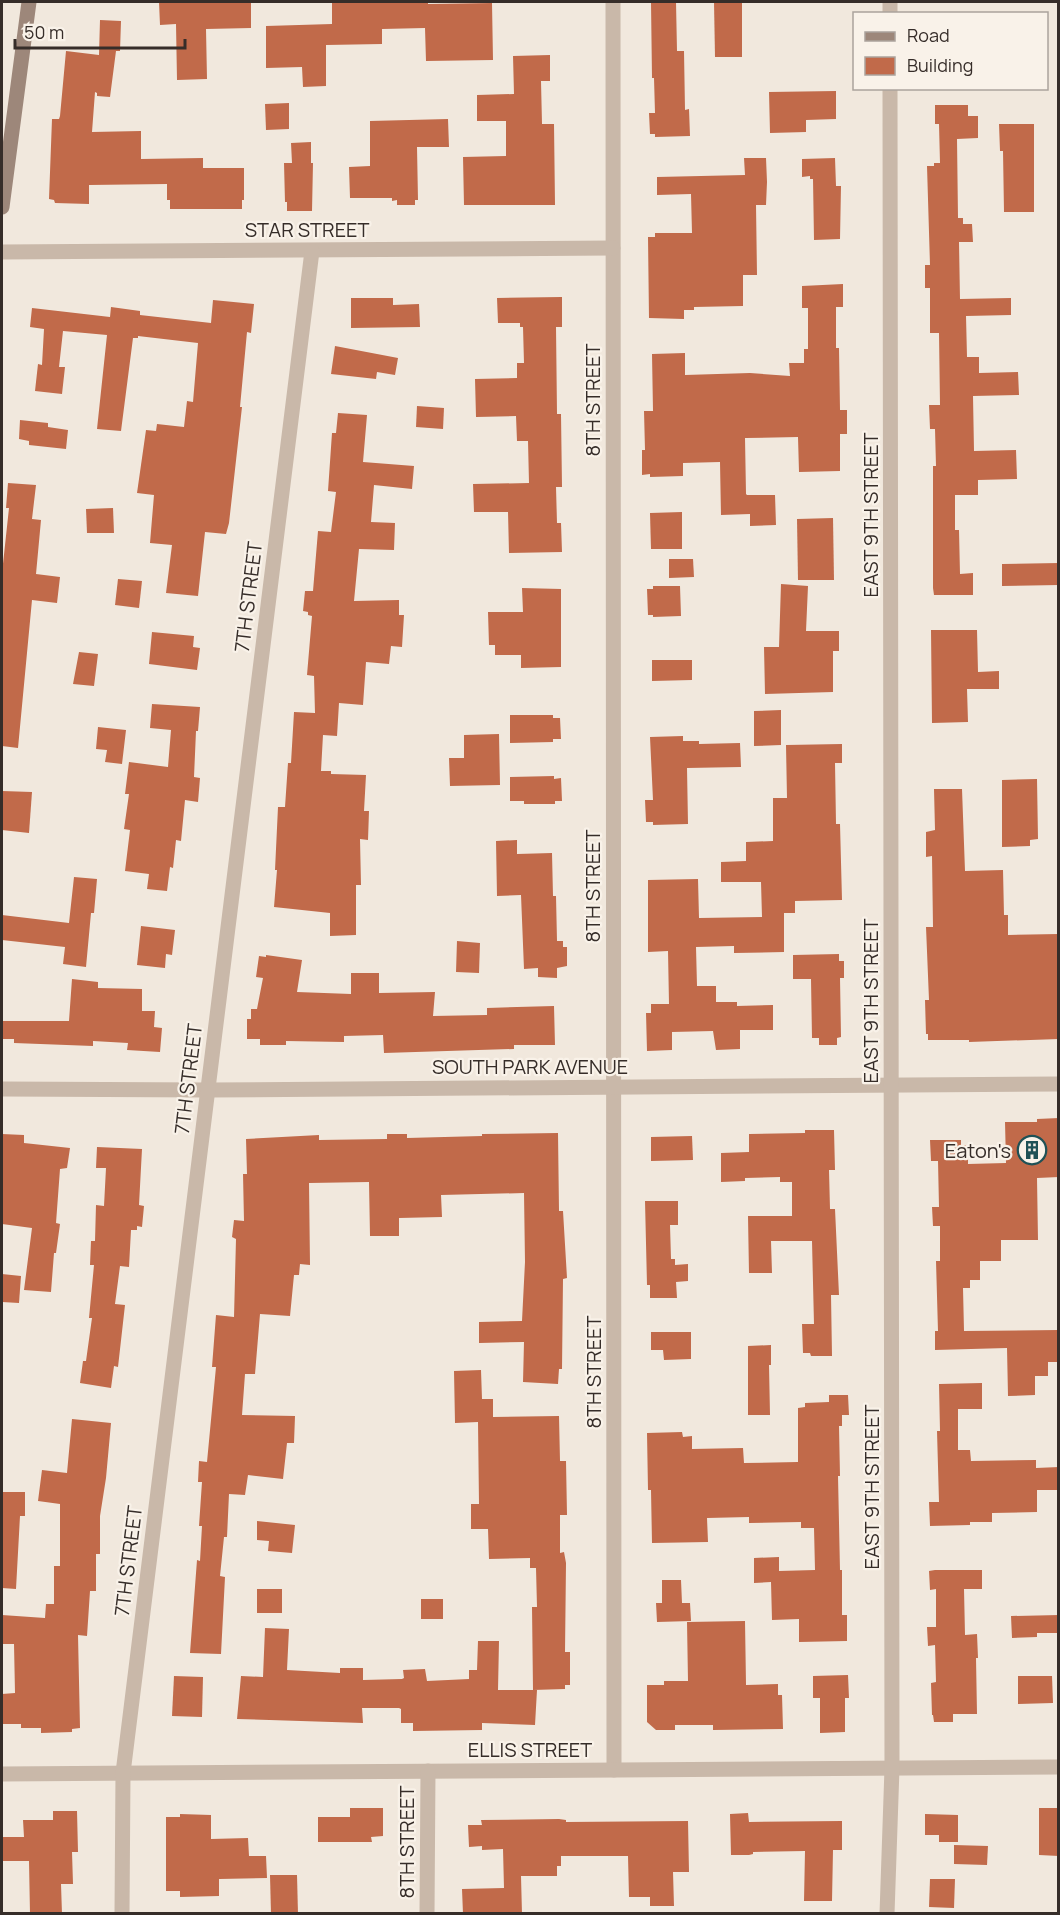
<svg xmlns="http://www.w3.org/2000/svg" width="1060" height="1915" font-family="Manrope,sans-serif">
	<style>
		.building { fill: #c16a4a }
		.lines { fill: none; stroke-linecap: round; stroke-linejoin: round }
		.street { stroke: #c9b8a9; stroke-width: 15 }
		.secondary { stroke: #9d877a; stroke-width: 15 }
		.labels { text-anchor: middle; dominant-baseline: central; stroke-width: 4.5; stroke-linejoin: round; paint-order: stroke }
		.street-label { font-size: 20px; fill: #362d29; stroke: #f9f2e9 }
		.poi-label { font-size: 20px; fill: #362d29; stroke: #f9f2e9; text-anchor: end }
	</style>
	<rect width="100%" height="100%" fill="#f1e8dd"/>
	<g class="building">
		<path d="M 159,2 L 251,2 L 251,28 L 206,29 L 207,79 L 177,80 L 176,24 L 160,25 Z"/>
		<path d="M 332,2 L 428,2 L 428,4 L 492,3 L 493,60 L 426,61 L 425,28 L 382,29 L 382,44 L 326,45 L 326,86 L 303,87 L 302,67 L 266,68 L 266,26 L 332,24 Z"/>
		<path d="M 651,2 L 676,2 L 677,51 L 684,51 L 685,110 L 689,109 L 690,136 L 655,137 L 655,134 L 650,134 L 649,113 L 655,113 L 654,78 L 652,78 Z"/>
		<path d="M 714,2 L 742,2 L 742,57 L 715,57 Z"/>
		<path d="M 100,20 L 121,21 L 120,51 L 116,51 L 110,97 L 97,96 L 97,93 L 95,92 L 92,132 L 141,131 L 141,159 L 203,158 L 203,168 L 244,168 L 244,200 L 242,200 L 242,209 L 170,209 L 170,200 L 167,200 L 167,184 L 89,185 L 89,204 L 55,203 L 54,200 L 49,199 L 52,119 L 59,119 L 60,116 L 66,51 L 99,55 Z"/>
		<path d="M 550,55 L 550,81 L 541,81 L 542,124 L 554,124 L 555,205 L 464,205 L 463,157 L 506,156 L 506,121 L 477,121 L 477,95 L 514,94 L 513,56 Z"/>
		<path d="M 836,91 L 836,119 L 806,120 L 806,132 L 770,133 L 769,92 Z"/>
		<path d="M 289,103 L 289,129 L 266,130 L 265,104 Z"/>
		<path d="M 935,105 L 968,105 L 968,116 L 978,116 L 978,138 L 957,139 L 958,218 L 963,218 L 963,224 L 972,224 L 973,242 L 959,242 L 960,299 L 1011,298 L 1011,315 L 966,316 L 967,357 L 979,357 L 979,373 L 1018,372 L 1019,395 L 973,396 L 974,451 L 1016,450 L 1017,479 L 978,480 L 978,495 L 955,495 L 955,530 L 959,530 L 960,574 L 973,573 L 973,595 L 934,595 L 933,588 L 933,466 L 936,466 L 935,429 L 930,429 L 929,405 L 940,405 L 939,333 L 930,333 L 930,288 L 925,288 L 925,265 L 930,265 L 927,166 L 934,166 L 934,163 L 940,163 L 939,124 L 935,124 Z"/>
		<path d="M 448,119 L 449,147 L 417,147 L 418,200 L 415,200 L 415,205 L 397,205 L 397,200 L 392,201 L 392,198 L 350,198 L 349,167 L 370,166 L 370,121 Z"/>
		<path d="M 999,124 L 1034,124 L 1034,212 L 1004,212 L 1003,151 L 1000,151 Z"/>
		<path d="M 311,142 L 311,163 L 313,163 L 312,211 L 287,211 L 287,202 L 285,202 L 284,163 L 292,163 L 291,143 Z"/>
		<path d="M 744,158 L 766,158 L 767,182 L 766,205 L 756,205 L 757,275 L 743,275 L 743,306 L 694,307 L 694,310 L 684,310 L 684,319 L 649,318 L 648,237 L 655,237 L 655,233 L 692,233 L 691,194 L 657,195 L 657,177 L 745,175 Z"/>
		<path d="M 835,158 L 836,186 L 841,186 L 840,239 L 814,240 L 813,179 L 810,179 L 810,176 L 802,177 L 802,159 Z"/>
		<path d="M 843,284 L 843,307 L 836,307 L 836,348 L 839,348 L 840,410 L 847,410 L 847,434 L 840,434 L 840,471 L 799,472 L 798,437 L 745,438 L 746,494 L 747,495 L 775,495 L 776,525 L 750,526 L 750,514 L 721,515 L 720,462 L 683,463 L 683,476 L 650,477 L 650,474 L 642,475 L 642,450 L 645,450 L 644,411 L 653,411 L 652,354 L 685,353 L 685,375 L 750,373 L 790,376 L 789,363 L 804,363 L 804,349 L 808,349 L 808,308 L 802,308 L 802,286 Z"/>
		<path d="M 562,297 L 562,327 L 556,327 L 557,414 L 561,414 L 562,487 L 556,487 L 557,523 L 561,523 L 562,552 L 509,553 L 508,512 L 474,512 L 473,484 L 529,483 L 528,441 L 517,441 L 516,416 L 476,417 L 475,379 L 517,378 L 517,363 L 524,363 L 523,327 L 520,327 L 520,323 L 498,323 L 497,298 Z"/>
		<path d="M 351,298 L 393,298 L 393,305 L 419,304 L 420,327 L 351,328 Z"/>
		<path d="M 213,300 L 254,304 L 251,333 L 247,332 L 240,407 L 242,407 L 229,523 L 226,534 L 205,532 L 198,596 L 166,593 L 172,545 L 150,543 L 154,495 L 137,493 L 146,430 L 156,431 L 157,424 L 184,427 L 187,401 L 193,402 L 198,343 L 138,336 L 138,338 L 133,338 L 121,431 L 97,429 L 107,335 L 63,331 L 59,367 L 65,367 L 62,394 L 35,391 L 38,364 L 42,365 L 44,329 L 30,327 L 32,308 L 110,317 L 111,307 L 140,311 L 140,315 L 211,323 Z"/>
		<path d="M 335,346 L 398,358 L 395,375 L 377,372 L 376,379 L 331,374 Z"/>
		<path d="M 417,406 L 444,408 L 443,429 L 416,427 Z"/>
		<path d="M 338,413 L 367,415 L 363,462 L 414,466 L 412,489 L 374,485 L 371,522 L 395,523 L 394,550 L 359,549 L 354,601 L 399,600 L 399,615 L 404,615 L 402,647 L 391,646 L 389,664 L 366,662 L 363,705 L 339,703 L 337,736 L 323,735 L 321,771 L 331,771 L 331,774 L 366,775 L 364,811 L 369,811 L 368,840 L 360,839 L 361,885 L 356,885 L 356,935 L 330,936 L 330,913 L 274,907 L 277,870 L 275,870 L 278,807 L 285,807 L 288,763 L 291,763 L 294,712 L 315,713 L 314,676 L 307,675 L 312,616 L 308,615 L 308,612 L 303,611 L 305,591 L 313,591 L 318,531 L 331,532 L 336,492 L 328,491 L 332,433 L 336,433 Z"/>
		<path d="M 20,420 L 48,423 L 48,427 L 68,430 L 66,449 L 29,445 L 29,441 L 19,439 Z"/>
		<path d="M 8,483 L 36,485 L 32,519 L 41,520 L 36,574 L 60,577 L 57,603 L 32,600 L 18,748 L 2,746 L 2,573 L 9,508 L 6,508 Z"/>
		<path d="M 113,508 L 114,533 L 87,533 L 86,509 Z"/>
		<path d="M 682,512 L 682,549 L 651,549 L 650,513 Z"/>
		<path d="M 833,518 L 834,580 L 798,580 L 797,519 Z"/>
		<path d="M 669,559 L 693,559 L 694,577 L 669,578 Z"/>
		<path d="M 1059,563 L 1059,585 L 1002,586 L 1002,564 Z"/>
		<path d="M 118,579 L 142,581 L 139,608 L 115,605 Z"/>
		<path d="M 781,584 L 808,586 L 806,631 L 839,631 L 839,651 L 833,651 L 833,692 L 765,694 L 764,647 L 779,647 Z"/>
		<path d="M 653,586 L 680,586 L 681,616 L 653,617 L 653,615 L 648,615 L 647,589 L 653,589 Z"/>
		<path d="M 522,588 L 561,589 L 561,667 L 521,668 L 521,655 L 495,655 L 495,645 L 489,645 L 488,612 L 523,612 Z"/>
		<path d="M 931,630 L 977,630 L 978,672 L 999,671 L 999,689 L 967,689 L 968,722 L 932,723 Z"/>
		<path d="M 152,632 L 194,636 L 193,647 L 200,648 L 197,670 L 149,664 Z"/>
		<path d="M 79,652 L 98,654 L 94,686 L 73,684 Z"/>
		<path d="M 652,660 L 692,660 L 692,680 L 652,681 Z"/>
		<path d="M 152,704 L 200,707 L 198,731 L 196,731 L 194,777 L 200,778 L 198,802 L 185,800 L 181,841 L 176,840 L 173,868 L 170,867 L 167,891 L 147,889 L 149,874 L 125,871 L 130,830 L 124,829 L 129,794 L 125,794 L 129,762 L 168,767 L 171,730 L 150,728 Z"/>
		<path d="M 781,710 L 781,745 L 754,746 L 754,711 Z"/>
		<path d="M 510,715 L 553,715 L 553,718 L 560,718 L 561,739 L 553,739 L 553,742 L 510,743 Z"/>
		<path d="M 98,727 L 126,730 L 122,764 L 105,762 L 107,750 L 96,749 Z"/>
		<path d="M 499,734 L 500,785 L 450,786 L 449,758 L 464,758 L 464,735 Z"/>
		<path d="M 683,736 L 683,741 L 699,741 L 699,744 L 740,743 L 741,767 L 687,768 L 688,824 L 653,825 L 653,822 L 646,822 L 645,800 L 653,800 L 650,737 Z"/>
		<path d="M 842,744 L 842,763 L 835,763 L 836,824 L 840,824 L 842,900 L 795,901 L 795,913 L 784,913 L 784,952 L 734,953 L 734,946 L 696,947 L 697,986 L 716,986 L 716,1002 L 737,1002 L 737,1006 L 773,1005 L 773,1030 L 740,1030 L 740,1049 L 716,1050 L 713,1031 L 672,1032 L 672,1050 L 647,1051 L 646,1013 L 651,1013 L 651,1004 L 669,1004 L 668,951 L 648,952 L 648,880 L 698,879 L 699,918 L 762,917 L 761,882 L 721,882 L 721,862 L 746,861 L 746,842 L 773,841 L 773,798 L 787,798 L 786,745 Z"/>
		<path d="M 554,776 L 554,779 L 561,778 L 562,801 L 555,801 L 555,804 L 524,804 L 524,801 L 510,801 L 510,777 Z"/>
		<path d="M 1037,779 L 1038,839 L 1030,840 L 1030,846 L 1002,847 L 1002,780 Z"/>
		<path d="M 934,789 L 962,789 L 965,871 L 1003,870 L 1004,915 L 1008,915 L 1008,935 L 1059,934 L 1059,1039 L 969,1042 L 969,1040 L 928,1040 L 928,1034 L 926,1034 L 925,1000 L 929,1000 L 926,927 L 933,927 L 932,856 L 926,857 L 926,832 L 935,830 Z"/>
		<path d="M 2,791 L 32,792 L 29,833 L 2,830 Z"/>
		<path d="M 517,840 L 517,854 L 552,853 L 553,896 L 556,896 L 557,941 L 563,941 L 563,947 L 567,947 L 567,966 L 557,968 L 557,978 L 538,977 L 538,968 L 524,969 L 521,895 L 497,896 L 496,841 Z"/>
		<path d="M 74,877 L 97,879 L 94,913 L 91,913 L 86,967 L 63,964 L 65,947 L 2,940 L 2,915 L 69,923 Z"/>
		<path d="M 141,926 L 175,930 L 172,955 L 166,954 L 165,968 L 137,965 Z"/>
		<path d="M 457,941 L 480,943 L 479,973 L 456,972 Z"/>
		<path d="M 839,954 L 839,961 L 844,961 L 844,978 L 840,978 L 841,1037 L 837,1038 L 837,1045 L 819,1045 L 819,1038 L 812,1038 L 811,979 L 793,979 L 793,955 Z"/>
		<path d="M 266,955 L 302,960 L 297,992 L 351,994 L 351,973 L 379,973 L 379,993 L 435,992 L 433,1016 L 487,1015 L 487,1008 L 554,1006 L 555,1045 L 514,1045 L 514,1049 L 384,1053 L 383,1035 L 344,1036 L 344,1042 L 286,1041 L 286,1045 L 260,1045 L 260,1039 L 247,1039 L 247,1019 L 251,1019 L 251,1009 L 257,1009 L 263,978 L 256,977 L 259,956 L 266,957 Z"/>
		<path d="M 72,979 L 98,982 L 98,988 L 142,989 L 142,1011 L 155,1011 L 154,1027 L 162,1028 L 160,1052 L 127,1050 L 128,1043 L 93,1041 L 93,1046 L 14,1043 L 14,1039 L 2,1039 L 2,1021 L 69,1021 Z"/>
		<path d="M 1059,1118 L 1059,1177 L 1037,1178 L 1038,1240 L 1001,1240 L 1001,1261 L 980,1261 L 980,1280 L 970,1280 L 970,1288 L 963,1288 L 964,1331 L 1059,1330 L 1059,1362 L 1048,1362 L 1048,1376 L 1035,1376 L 1035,1395 L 1008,1396 L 1007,1348 L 935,1350 L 935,1331 L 938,1331 L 936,1261 L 940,1261 L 940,1226 L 933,1226 L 932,1207 L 939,1207 L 938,1161 L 931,1161 L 930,1140 L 961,1140 L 961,1145 L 968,1145 L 968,1164 L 1006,1163 L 1005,1122 L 1037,1122 L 1037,1119 Z"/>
		<path d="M 805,1130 L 834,1130 L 835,1170 L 829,1170 L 830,1209 L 835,1209 L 839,1295 L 831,1295 L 832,1356 L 811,1356 L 810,1353 L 803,1353 L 802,1324 L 814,1324 L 812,1241 L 771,1241 L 772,1273 L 749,1273 L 748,1216 L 792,1216 L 792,1182 L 780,1182 L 780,1177 L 745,1178 L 745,1181 L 721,1182 L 721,1153 L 749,1152 L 749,1134 L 805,1133 Z"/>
		<path d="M 558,1133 L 559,1211 L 563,1211 L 567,1278 L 563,1279 L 562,1369 L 559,1369 L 558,1384 L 523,1382 L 524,1342 L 479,1343 L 479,1322 L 522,1321 L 525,1262 L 524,1193 L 441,1195 L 442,1217 L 399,1218 L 399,1236 L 370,1236 L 369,1182 L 309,1183 L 310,1265 L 300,1264 L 299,1275 L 294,1275 L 290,1316 L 260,1314 L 255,1374 L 245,1374 L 242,1415 L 295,1416 L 294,1443 L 287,1443 L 283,1479 L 248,1475 L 245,1495 L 229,1494 L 227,1537 L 224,1537 L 220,1576 L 225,1577 L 221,1654 L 190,1653 L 197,1560 L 200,1561 L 202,1526 L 199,1526 L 202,1482 L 198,1482 L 199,1461 L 207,1462 L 216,1367 L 212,1367 L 216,1315 L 234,1317 L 236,1239 L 232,1237 L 234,1220 L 244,1221 L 243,1174 L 247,1174 L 246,1139 L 319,1135 L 319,1140 L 387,1139 L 387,1134 L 407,1134 L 407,1138 L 482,1136 L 482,1134 Z"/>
		<path d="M 2,1134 L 24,1135 L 24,1143 L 70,1148 L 67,1168 L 60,1169 L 56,1223 L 60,1224 L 56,1253 L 54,1253 L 51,1292 L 24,1290 L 32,1228 L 2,1224 Z"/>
		<path d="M 692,1136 L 693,1160 L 651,1161 L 651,1137 Z"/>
		<path d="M 97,1147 L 142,1149 L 139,1205 L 144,1206 L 142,1227 L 137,1226 L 137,1230 L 131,1230 L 129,1267 L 120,1266 L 115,1304 L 125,1305 L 118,1367 L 114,1366 L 111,1388 L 80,1383 L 83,1361 L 86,1361 L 92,1318 L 89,1318 L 94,1265 L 90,1265 L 91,1241 L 95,1241 L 96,1205 L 104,1206 L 106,1168 L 96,1168 Z"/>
		<path d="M 645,1201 L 678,1201 L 678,1225 L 670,1225 L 671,1259 L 675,1259 L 675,1265 L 688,1264 L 688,1281 L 676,1282 L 677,1298 L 650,1298 L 650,1285 L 647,1285 Z"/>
		<path d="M 2,1274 L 21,1276 L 19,1303 L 2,1302 Z"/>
		<path d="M 651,1332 L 691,1332 L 691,1359 L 664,1360 L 663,1350 L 651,1350 Z"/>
		<path d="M 771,1345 L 771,1365 L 769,1365 L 770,1415 L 748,1415 L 748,1346 Z"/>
		<path d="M 481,1370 L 482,1399 L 493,1399 L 493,1417 L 559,1416 L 560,1461 L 566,1461 L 567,1515 L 560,1515 L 560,1553 L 564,1552 L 566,1563 L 565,1652 L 570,1652 L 570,1685 L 565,1685 L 565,1689 L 533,1690 L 532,1607 L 537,1607 L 536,1568 L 530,1568 L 530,1558 L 489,1559 L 488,1529 L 471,1529 L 471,1504 L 479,1504 L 478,1422 L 455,1423 L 454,1371 Z"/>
		<path d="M 982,1383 L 982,1409 L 958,1409 L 958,1450 L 970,1450 L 971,1461 L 1036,1460 L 1036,1468 L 1059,1467 L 1059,1490 L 1037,1490 L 1037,1512 L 992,1513 L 992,1522 L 970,1522 L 970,1525 L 930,1526 L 929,1502 L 939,1502 L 937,1431 L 940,1431 L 939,1384 Z"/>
		<path d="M 829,1395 L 848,1395 L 849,1415 L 842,1415 L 842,1426 L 839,1426 L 840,1476 L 838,1476 L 840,1570 L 842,1570 L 842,1615 L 847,1615 L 847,1641 L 799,1642 L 799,1619 L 772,1620 L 771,1582 L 754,1583 L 754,1558 L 779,1557 L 779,1571 L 815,1570 L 814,1528 L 801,1528 L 801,1522 L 749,1523 L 749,1517 L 707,1518 L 708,1542 L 652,1543 L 651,1490 L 648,1490 L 647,1433 L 682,1432 L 683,1437 L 692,1436 L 692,1449 L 743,1448 L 744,1463 L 798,1462 L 798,1408 L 805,1407 L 805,1403 L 829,1402 Z"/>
		<path d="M 72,1419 L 111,1423 L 106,1478 L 100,1516 L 100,1554 L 96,1554 L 96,1591 L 90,1591 L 87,1636 L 78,1635 L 80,1728 L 72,1729 L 72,1732 L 41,1733 L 41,1728 L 21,1728 L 21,1724 L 2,1724 L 2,1694 L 15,1693 L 14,1644 L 2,1644 L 2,1615 L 45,1618 L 46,1604 L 54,1604 L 54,1566 L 60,1566 L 60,1504 L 38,1501 L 42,1470 L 67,1473 Z"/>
		<path d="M 2,1492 L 25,1492 L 25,1516 L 20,1516 L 16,1589 L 2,1588 Z"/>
		<path d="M 257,1521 L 295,1525 L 292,1553 L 268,1551 L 269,1541 L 257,1540 Z"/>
		<path d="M 935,1570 L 982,1570 L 982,1589 L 964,1589 L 965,1635 L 977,1634 L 978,1658 L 976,1658 L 977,1714 L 953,1714 L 953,1722 L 934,1722 L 933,1715 L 932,1715 L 931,1683 L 936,1682 L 935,1645 L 928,1646 L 927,1627 L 936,1627 L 936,1589 L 930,1590 L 929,1571 Z"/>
		<path d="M 662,1580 L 681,1580 L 682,1603 L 690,1603 L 691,1621 L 657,1622 L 656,1603 L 662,1603 Z"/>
		<rect x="257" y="1589" width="25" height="24"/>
		<rect x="421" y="1599" width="22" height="20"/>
		<path d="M 1059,1615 L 1059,1633 L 1037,1633 L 1037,1637 L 1012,1638 L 1011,1616 Z"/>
		<path d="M 745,1621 L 746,1685 L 778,1684 L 778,1695 L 782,1695 L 783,1729 L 713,1730 L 713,1725 L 675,1725 L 675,1730 L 656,1730 L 647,1722 L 647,1685 L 664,1685 L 664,1681 L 688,1681 L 687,1622 Z"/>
		<path d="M 265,1628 L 289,1629 L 287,1670 L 340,1673 L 340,1668 L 363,1668 L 363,1680 L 402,1679 L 404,1678 L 403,1670 L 425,1669 L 427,1681 L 469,1679 L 469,1670 L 477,1670 L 478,1641 L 499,1641 L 498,1690 L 537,1690 L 535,1725 L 482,1723 L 482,1730 L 413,1731 L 413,1723 L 401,1723 L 401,1709 L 399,1708 L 362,1708 L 363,1723 L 237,1719 L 241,1676 L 263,1677 Z"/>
		<path d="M 848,1675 L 849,1698 L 845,1698 L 845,1732 L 820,1733 L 820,1698 L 813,1698 L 813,1676 Z"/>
		<path d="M 174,1676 L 203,1677 L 202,1717 L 172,1716 Z"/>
		<path d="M 1018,1676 L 1052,1676 L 1053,1703 L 1018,1704 Z"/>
		<path d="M 350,1808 L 383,1808 L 383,1836 L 371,1837 L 372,1842 L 318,1842 L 318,1817 L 350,1817 Z"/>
		<path d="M 1039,1808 L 1059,1808 L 1059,1856 L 1039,1855 Z"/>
		<path d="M 53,1811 L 77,1811 L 78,1852 L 72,1852 L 73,1884 L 61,1884 L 62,1914 L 30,1914 L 29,1861 L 2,1861 L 2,1837 L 24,1837 L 23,1820 L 53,1820 Z"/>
		<path d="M 748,1813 L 749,1822 L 842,1821 L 842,1850 L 833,1850 L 832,1901 L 804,1901 L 805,1851 L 753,1852 L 753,1854 L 749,1855 L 731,1855 L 730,1814 Z"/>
		<path d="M 180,1814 L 211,1815 L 211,1839 L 248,1838 L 249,1856 L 266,1856 L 267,1878 L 219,1879 L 219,1896 L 180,1897 L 180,1891 L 166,1891 L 166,1817 L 180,1817 Z"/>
		<path d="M 925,1814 L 958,1815 L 958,1842 L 939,1842 L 939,1835 L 925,1835 Z"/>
		<path d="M 559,1819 L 566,1820 L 566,1822 L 688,1821 L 689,1872 L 673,1872 L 674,1906 L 650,1906 L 650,1897 L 629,1897 L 628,1856 L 561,1856 L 561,1866 L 557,1866 L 557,1876 L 521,1876 L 522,1914 L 463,1914 L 462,1889 L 504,1888 L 503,1849 L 482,1850 L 482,1846 L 469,1847 L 468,1825 L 482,1825 L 481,1820 Z"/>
		<path d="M 954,1845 L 988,1846 L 987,1865 L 954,1864 Z"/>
		<path d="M 270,1875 L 297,1875 L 298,1914 L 271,1914 Z"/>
		<path d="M 930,1879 L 955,1879 L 954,1908 L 929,1907 Z"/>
	</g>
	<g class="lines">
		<g class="street">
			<path d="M 613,2 L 614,1770"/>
			<path d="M 890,2 L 890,14"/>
			<path d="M 2,252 L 613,248"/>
			<path d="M 2,1089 L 208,1090 L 1058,1084"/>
			<path d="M 2,1774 L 1058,1767"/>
			<path d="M 122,1914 L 123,1773 L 312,251"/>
			<path d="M 427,1914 L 428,1771"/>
			<path d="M 887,1914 L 892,1768 L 890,88"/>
		</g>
		<path class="secondary" d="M 2,207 L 29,2"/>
	</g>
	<defs>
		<g id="building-ring" transform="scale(1.5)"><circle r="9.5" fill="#f9f2e9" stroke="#1f5156" stroke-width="1.5"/><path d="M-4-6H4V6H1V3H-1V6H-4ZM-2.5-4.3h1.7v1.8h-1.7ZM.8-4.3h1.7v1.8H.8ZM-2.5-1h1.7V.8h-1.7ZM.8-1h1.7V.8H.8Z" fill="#1f5156"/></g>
	</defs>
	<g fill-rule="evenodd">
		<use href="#building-ring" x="1032" y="1150"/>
	</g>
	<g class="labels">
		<g class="street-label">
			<text x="307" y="229">STAR STREET</text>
			<text transform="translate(592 400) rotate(-90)">8TH STREET</text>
			<text transform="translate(870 515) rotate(-90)">EAST 9TH STREET</text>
			<text transform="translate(248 597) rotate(-83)">7TH STREET</text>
			<text transform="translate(592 886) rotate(-90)">8TH STREET</text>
			<text transform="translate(870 1001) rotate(-90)">EAST 9TH STREET</text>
			<text x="530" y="1066">SOUTH PARK AVENUE</text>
			<text transform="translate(188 1079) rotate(-83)">7TH STREET</text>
			<text transform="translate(593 1372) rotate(-90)">8TH STREET</text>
			<text transform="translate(871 1487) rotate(-90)">EAST 9TH STREET</text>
			<text transform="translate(128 1561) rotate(-83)">7TH STREET</text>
			<text x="530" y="1749">ELLIS STREET</text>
			<text transform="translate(406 1842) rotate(-90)">8TH STREET</text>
		</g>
		<g class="poi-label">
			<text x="1011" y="1150">Eaton's</text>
		</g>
	</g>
	<rect width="1060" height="1915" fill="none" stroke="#362d29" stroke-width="6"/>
	<rect x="853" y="12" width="195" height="78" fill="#f9f2e9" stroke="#aba39c" stroke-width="1.5"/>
	<rect x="865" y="32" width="30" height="9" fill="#9d877a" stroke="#aba39c" stroke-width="1.5"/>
	<text x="907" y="42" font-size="18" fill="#362d29">Road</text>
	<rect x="865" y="57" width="30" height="18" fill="#c16a4a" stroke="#aba39c" stroke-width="1.5"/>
	<text x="907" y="72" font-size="18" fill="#362d29">Building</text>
	<path d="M15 39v9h170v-9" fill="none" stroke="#362d29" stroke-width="3"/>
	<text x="24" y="39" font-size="18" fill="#362d29" stroke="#f9f2e9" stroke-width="4.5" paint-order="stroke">50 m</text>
</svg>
